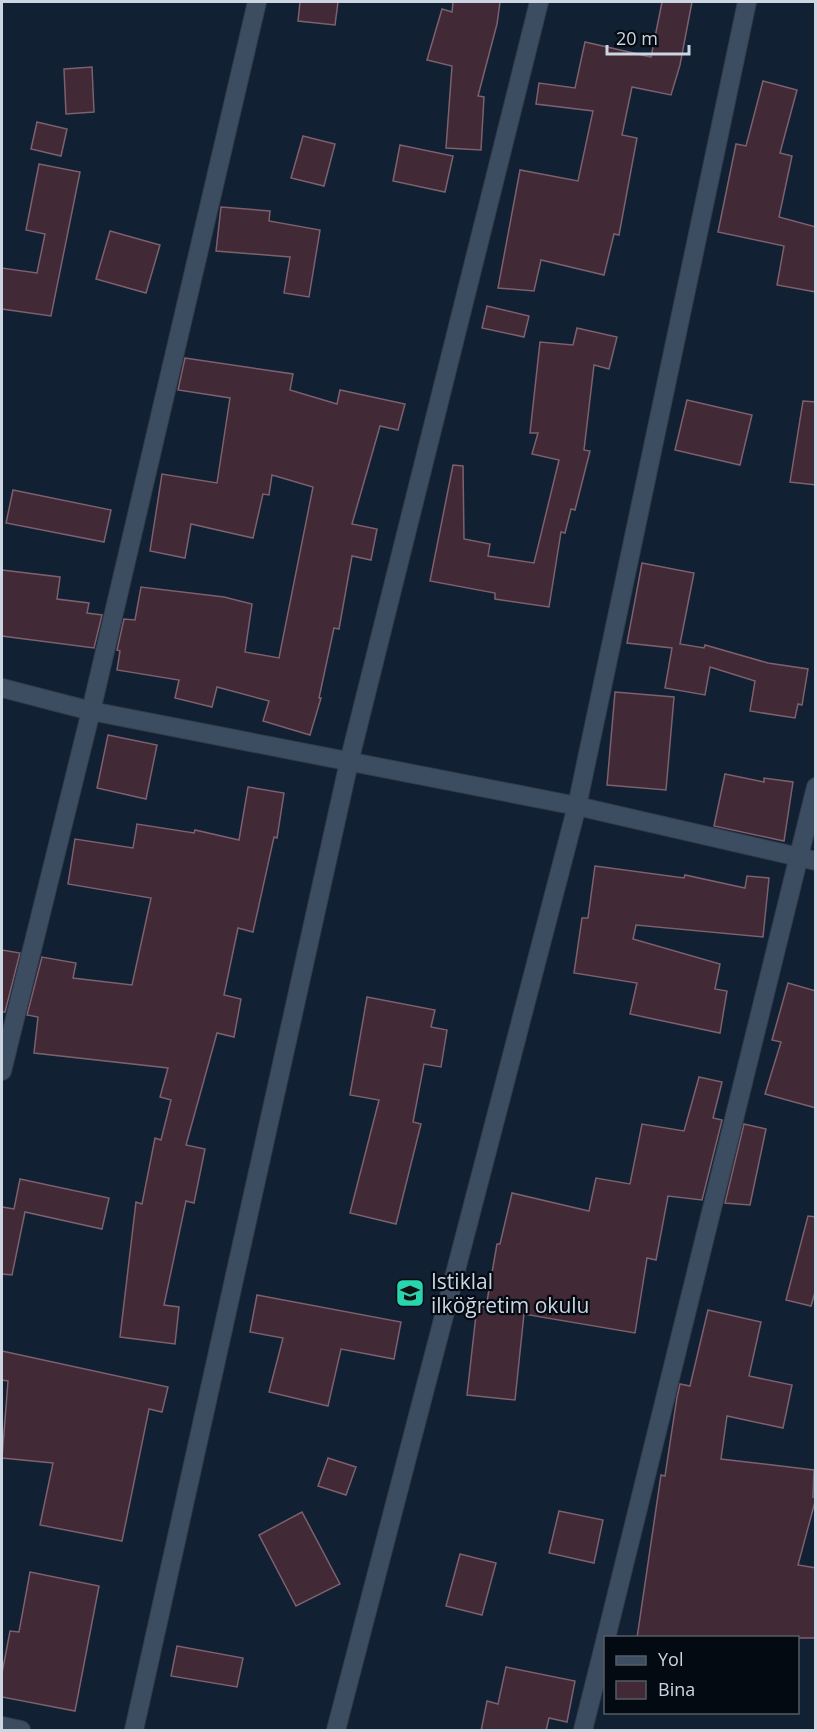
<svg xmlns="http://www.w3.org/2000/svg" width="817" height="1732" font-family="'Open Sans',sans-serif">
	<style>
		.building { fill: #412935; stroke: #7c606e; stroke-width: 1.5 }
		.lines { fill: none; stroke-linecap: round; stroke-linejoin: round }
		.minor-casing { stroke: #313a49; stroke-width: 20 }
		.minor { stroke: #3c4d62; stroke-width: 18 }
		.labels { text-anchor: middle; dominant-baseline: central; stroke-width: 4.5; stroke-linejoin: round; paint-order: stroke }
		.poi-label { font-size: 21px; fill: #ccd6e2; stroke: #040a12; text-anchor: start }
	</style>
	<rect width="100%" height="100%" fill="#112032"/>
	<g class="building">
		<path d="M 300,2 L 338,2 L 335,25 L 298,21 Z"/>
		<path d="M 453,2 L 500,2 L 497,24 L 478,96 L 484,97 L 481,150 L 446,148 L 452,66 L 427,60 L 442,9 L 452,12 Z"/>
		<path d="M 662,2 L 692,2 L 680,65 L 671,95 L 632,87 L 622,135 L 637,138 L 619,235 L 614,234 L 604,275 L 541,260 L 534,291 L 498,288 L 520,170 L 578,181 L 593,111 L 536,104 L 539,83 L 575,88 L 585,42 L 651,57 Z"/>
		<path d="M 92,67 L 94,112 L 66,114 L 64,69 Z"/>
		<path d="M 763,81 L 797,90 L 780,153 L 792,156 L 779,217 L 816,227 L 816,292 L 777,285 L 784,246 L 718,232 L 736,144 L 746,146 Z"/>
		<path d="M 37,122 L 67,129 L 61,156 L 31,149 Z"/>
		<path d="M 303,136 L 335,144 L 324,186 L 291,178 Z"/>
		<path d="M 400,145 L 453,156 L 445,192 L 393,181 Z"/>
		<path d="M 39,164 L 80,172 L 51,316 L 2,309 L 2,268 L 37,273 L 45,234 L 26,230 Z"/>
		<path d="M 221,207 L 270,211 L 269,221 L 320,230 L 309,297 L 284,293 L 290,257 L 216,251 Z"/>
		<path d="M 110,231 L 160,245 L 146,293 L 96,279 Z"/>
		<path d="M 487,306 L 529,316 L 524,337 L 482,328 Z"/>
		<path d="M 577,328 L 617,337 L 609,369 L 594,365 L 584,450 L 590,451 L 575,510 L 571,509 L 565,533 L 561,532 L 549,607 L 495,599 L 495,593 L 430,581 L 453,465 L 463,466 L 464,539 L 490,544 L 488,556 L 534,563 L 559,460 L 532,454 L 538,433 L 530,433 L 540,342 L 573,345 Z"/>
		<path d="M 185,358 L 293,374 L 290,390 L 337,404 L 340,390 L 405,404 L 398,430 L 380,426 L 352,524 L 377,529 L 371,560 L 352,556 L 339,629 L 334,628 L 319,698 L 321,698 L 310,735 L 263,721 L 269,701 L 217,687 L 212,707 L 175,698 L 179,680 L 117,670 L 120,651 L 117,650 L 124,619 L 135,620 L 141,587 L 224,597 L 252,604 L 245,652 L 279,658 L 313,487 L 272,475 L 269,495 L 263,494 L 253,538 L 191,524 L 185,558 L 150,551 L 162,474 L 217,483 L 230,398 L 178,390 Z"/>
		<path d="M 687,400 L 752,415 L 740,465 L 675,450 Z"/>
		<path d="M 803,401 L 816,402 L 816,485 L 790,482 Z"/>
		<path d="M 13,490 L 111,510 L 104,542 L 6,523 Z"/>
		<path d="M 642,563 L 694,573 L 680,644 L 704,648 L 705,645 L 768,663 L 808,669 L 802,705 L 798,704 L 795,718 L 750,711 L 755,681 L 710,667 L 705,695 L 665,688 L 672,648 L 627,643 Z"/>
		<path d="M 2,570 L 60,577 L 57,599 L 89,603 L 87,613 L 102,615 L 94,648 L 2,636 Z"/>
		<path d="M 615,692 L 674,697 L 666,790 L 607,785 Z"/>
		<path d="M 108,735 L 157,745 L 146,799 L 97,788 Z"/>
		<path d="M 725,774 L 764,782 L 764,778 L 793,782 L 784,841 L 714,826 Z"/>
		<path d="M 248,787 L 284,793 L 277,838 L 274,837 L 253,932 L 238,928 L 224,995 L 241,999 L 234,1037 L 217,1033 L 186,1145 L 205,1149 L 194,1203 L 186,1201 L 164,1305 L 179,1307 L 175,1344 L 120,1337 L 136,1202 L 142,1204 L 155,1138 L 161,1140 L 171,1100 L 160,1097 L 168,1068 L 34,1053 L 38,1017 L 27,1015 L 42,957 L 76,963 L 73,978 L 132,985 L 151,898 L 68,884 L 75,839 L 133,848 L 137,824 L 194,833 L 195,830 L 239,840 Z"/>
		<path d="M 595,866 L 684,878 L 685,875 L 745,888 L 747,876 L 769,878 L 763,937 L 636,925 L 633,939 L 720,964 L 715,989 L 727,991 L 720,1033 L 630,1014 L 637,983 L 574,973 L 582,918 L 588,918 Z"/>
		<path d="M 2,950 L 20,953 L 5,1012 L 2,1012 Z"/>
		<path d="M 788,983 L 816,991 L 816,1108 L 765,1094 L 781,1042 L 772,1040 Z"/>
		<path d="M 367,997 L 435,1010 L 431,1027 L 447,1030 L 441,1067 L 424,1064 L 413,1122 L 421,1124 L 396,1224 L 350,1213 L 379,1100 L 350,1095 Z"/>
		<path d="M 699,1077 L 722,1082 L 713,1118 L 722,1120 L 702,1200 L 668,1196 L 656,1260 L 647,1258 L 635,1333 L 524,1314 L 515,1400 L 467,1395 L 477,1306 L 486,1307 L 497,1244 L 500,1244 L 512,1193 L 589,1211 L 596,1178 L 630,1184 L 642,1124 L 684,1131 Z"/>
		<path d="M 744,1124 L 766,1129 L 750,1205 L 725,1203 Z"/>
		<path d="M 20,1179 L 109,1198 L 102,1229 L 25,1212 L 12,1275 L 2,1274 L 2,1207 L 14,1209 Z"/>
		<path d="M 808,1216 L 816,1217 L 816,1289 L 811,1306 L 786,1300 Z"/>
		<path d="M 257,1295 L 401,1322 L 394,1359 L 341,1349 L 328,1406 L 269,1392 L 283,1338 L 250,1332 Z"/>
		<path d="M 708,1310 L 761,1322 L 749,1376 L 792,1385 L 783,1428 L 727,1416 L 721,1459 L 814,1470 L 813,1497 L 816,1498 L 798,1565 L 816,1568 L 816,1638 L 637,1638 L 661,1475 L 665,1476 L 677,1397 L 680,1384 L 690,1386 Z"/>
		<path d="M 2,1351 L 168,1387 L 162,1412 L 149,1409 L 122,1541 L 40,1525 L 53,1463 L 2,1458 L 8,1381 L 2,1380 Z"/>
		<path d="M 328,1458 L 356,1467 L 346,1495 L 318,1486 Z"/>
		<path d="M 559,1511 L 603,1520 L 594,1563 L 549,1553 Z"/>
		<path d="M 302,1512 L 340,1584 L 296,1606 L 259,1535 Z"/>
		<path d="M 460,1554 L 496,1563 L 482,1615 L 446,1606 Z"/>
		<path d="M 30,1572 L 99,1586 L 75,1711 L 2,1697 L 2,1673 L 10,1631 L 19,1632 Z"/>
		<path d="M 177,1646 L 243,1658 L 237,1687 L 171,1676 Z"/>
		<path d="M 506,1667 L 575,1681 L 567,1722 L 549,1718 L 546,1731 L 481,1731 L 487,1701 L 498,1704 Z"/>
	</g>
	<g class="lines">
		<g class="minor-casing">
			<g id="minor">
				<path d="M 2,688 L 91,711 L 577,806 L 816,861"/>
				<path d="M 2,1071 L 91,711 L 257,2"/>
				<path d="M 606,1638 L 816,787"/>
				<path d="M 2,1726 L 21,1730"/>
				<path d="M 134,1730 L 349,762 L 539,2"/>
				<path d="M 336,1730 L 577,806 L 747,2"/>
				<path d="M 583,1730 L 606,1638"/>
			</g>
		</g>
		<use href="#minor" class="minor"/>
	</g>
	<defs>
		<g id="school-square" transform="scale(1.5)"><rect x="-9" y="-9" width="18" height="18" rx="4" fill="#28d5ad" stroke="#040a12"/><path d="M0-5L7-2L0 1L-7-2ZM-4 1L0 2.5L4 1V4Q0 6-4 4Z" fill="#111"/></g>
	</defs>
	<g fill-rule="evenodd">
		<use href="#school-square" x="410" y="1293"/>
	</g>
	<g class="labels">
		<g class="poi-label">
			<text x="431" y="1281">Istiklal<tspan x="431" dy="24">ilköğretim okulu</tspan></text>
		</g>
	</g>
	<rect width="817" height="1732" fill="none" stroke="#ccd6e2" stroke-width="6"/>
	<rect x="604" y="1636" width="195" height="78" fill="#040a12" stroke="#545c65" stroke-width="1.5"/>
	<rect x="616" y="1656" width="30" height="9" fill="#3c4d62" stroke="#545c65" stroke-width="1.5"/>
	<text x="658" y="1666" font-size="18" fill="#ccd6e2">Yol</text>
	<rect x="616" y="1681" width="30" height="18" fill="#412935" stroke="#545c65" stroke-width="1.5"/>
	<text x="658" y="1696" font-size="18" fill="#ccd6e2">Bina</text>
	<path d="M607 45v9h82v-9" fill="none" stroke="#ccd6e2" stroke-width="3"/>
	<text x="616" y="45" font-size="18" fill="#ccd6e2" stroke="#040a12" stroke-width="4.5" paint-order="stroke">20 m</text>
</svg>
